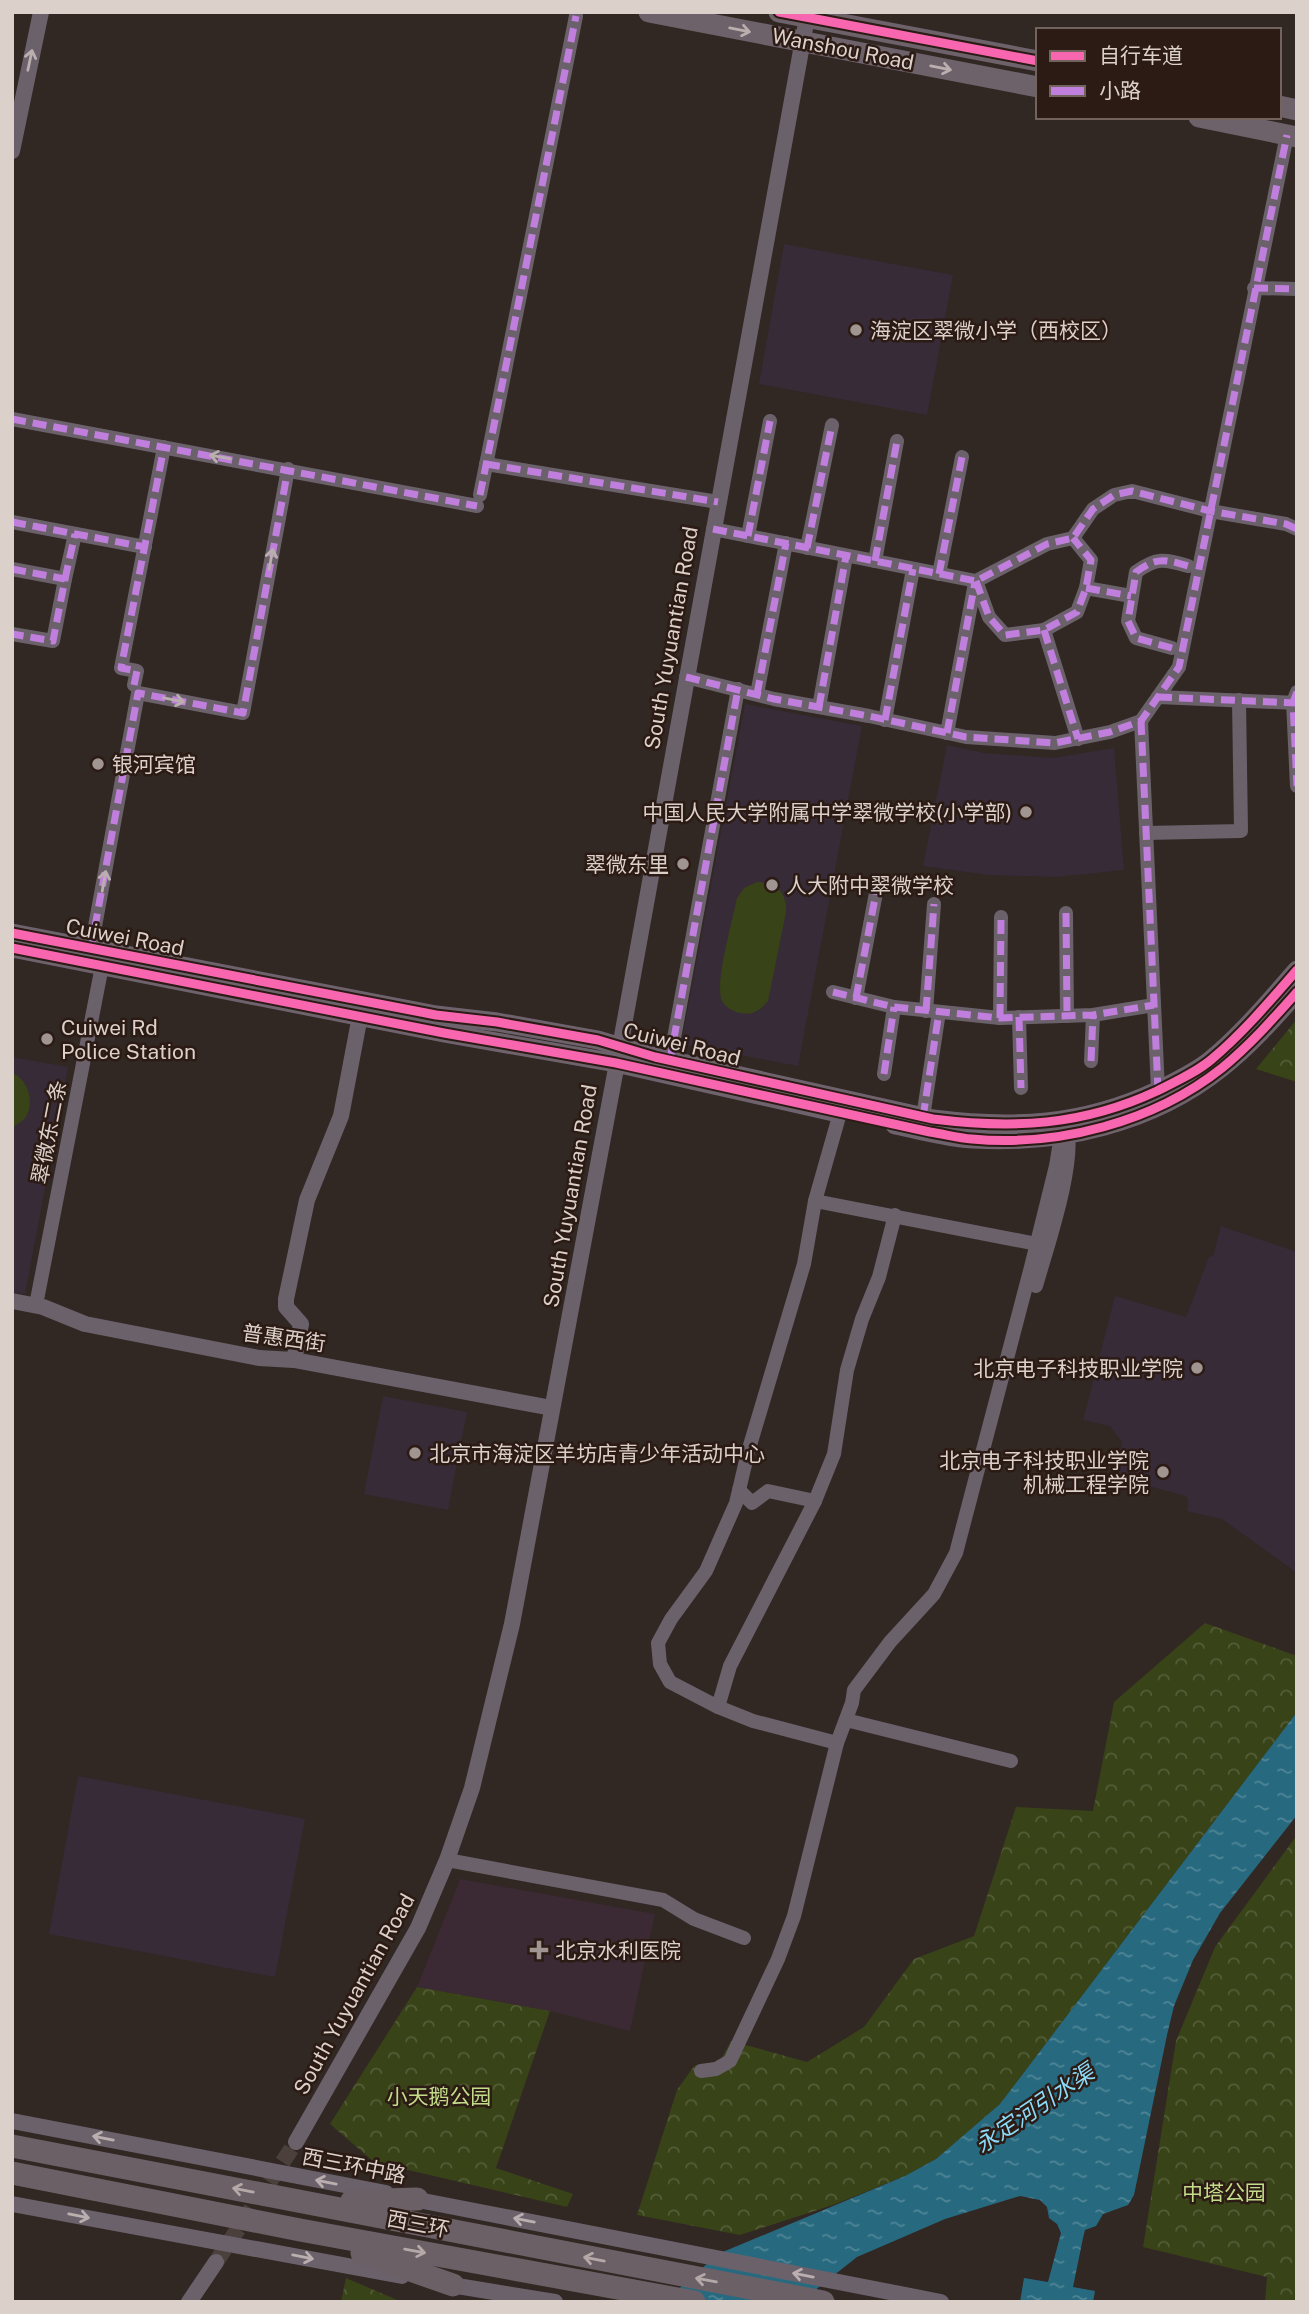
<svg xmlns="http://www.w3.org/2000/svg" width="1309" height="2314" font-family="'Public Sans','Noto Sans SC',sans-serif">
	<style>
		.education { fill: #372b37 }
		.medical { fill: #3b2a33 }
		.park { fill: url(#park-crowns) }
		.pitch { fill: #384318 }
		.water { fill: url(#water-ripples) }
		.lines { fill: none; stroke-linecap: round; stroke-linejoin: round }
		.tertiary-tunnel { stroke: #4b403c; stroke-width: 16; stroke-dasharray: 16 8; stroke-linecap: butt }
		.minor { stroke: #6b616b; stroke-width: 14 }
		.tertiary { stroke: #6b616b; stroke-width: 16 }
		.secondary { stroke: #6e636d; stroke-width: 19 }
		.primary { stroke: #6d616a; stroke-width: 21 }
		.trunk { stroke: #6c6067; stroke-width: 23 }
		.quiet { stroke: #c07fdc; stroke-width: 7; stroke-dasharray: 14 7; stroke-linecap: butt }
		.cycleway-casing { stroke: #2c1b14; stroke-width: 13 }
		.cycleway { stroke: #f766af; stroke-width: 9 }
		.oneway { stroke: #bbafae }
		.oneway2 { stroke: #baafae }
		.oneway3 { stroke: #b5a9a8 }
		.poi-dot { fill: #a09590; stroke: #2c1b14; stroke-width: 2.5 }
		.labels { text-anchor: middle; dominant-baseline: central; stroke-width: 5; stroke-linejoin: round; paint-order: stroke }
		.street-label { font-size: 21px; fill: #dcd0cb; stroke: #2c1b14 }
		.poi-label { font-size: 21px; fill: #dcd0cb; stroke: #2c1b14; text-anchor: start }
		.park-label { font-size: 21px; fill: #c2dc89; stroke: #2c1b14 }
		.water-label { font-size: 23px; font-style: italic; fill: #8adaf8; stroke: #2c1b14 }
	</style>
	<defs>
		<pattern id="park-crowns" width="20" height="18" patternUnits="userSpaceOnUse" patternTransform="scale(1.75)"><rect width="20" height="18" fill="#384318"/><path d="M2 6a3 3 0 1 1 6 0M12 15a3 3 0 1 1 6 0" fill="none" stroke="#545d38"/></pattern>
		<pattern id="water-ripples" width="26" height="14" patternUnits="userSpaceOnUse" patternTransform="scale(1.75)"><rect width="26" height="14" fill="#276a80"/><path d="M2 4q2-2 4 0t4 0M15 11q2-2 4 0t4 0" fill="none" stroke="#508596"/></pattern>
	</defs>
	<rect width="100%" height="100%" fill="#312723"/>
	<g class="education">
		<path d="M 784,244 L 953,275 L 927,415 L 759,384 Z"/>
		<path d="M 745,704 L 862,726 L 798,1066 L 681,1044 Z"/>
		<path d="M 947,745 L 984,753 L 1053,758 L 1114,748 L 1124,870 L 1055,877 L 989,875 L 923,866 Z"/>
		<path d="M 12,1057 L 68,1067 L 25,1294 L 12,1292 Z"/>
		<path d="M 1221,1226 L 1297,1252 L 1297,1573 L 1222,1519 L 1187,1511 L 1188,1499 L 1186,1496 L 1114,1477 L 1122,1442 L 1110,1426 L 1083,1420 L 1115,1296 L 1186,1317 L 1209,1257 L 1213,1256 Z"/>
		<path d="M 383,1396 L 467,1412 L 448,1510 L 364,1494 Z"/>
		<path d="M 78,1776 L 305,1819 L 275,1977 L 49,1934 Z"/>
	</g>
	<path class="medical" d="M 460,1879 L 655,1914 L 630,2031 L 550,2011 L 417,1987 Z"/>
	<g class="park">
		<path d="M 1297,1019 L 1297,1082 L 1256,1069 Z"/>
		<path d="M 1205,1623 L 1297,1656 L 1297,1712 L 1000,2104 L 936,2159 L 905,2176 L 833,2205 L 740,2235 L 637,2215 L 677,2090 L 694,2066 L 720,2061 L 731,2041 L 807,2062 L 864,2027 L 914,1959 L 974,1936 L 1016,1807 L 1093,1811 L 1114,1702 Z"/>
		<path d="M 1297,1835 L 1297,2302 L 1265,2302 L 1267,2277 L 1143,2247 L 1176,2041 L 1215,1947 Z"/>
		<path d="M 417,1987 L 550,2011 L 496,2168 L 573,2194 L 567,2207 L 374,2162 L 330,2124 Z"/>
		<path d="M 346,2278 L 402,2302 L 341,2302 Z"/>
	</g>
	<g class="pitch">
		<path d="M 757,882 C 777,882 787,893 786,912 L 768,1001 C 760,1010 753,1016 740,1013 C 734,1012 725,1007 722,1001 C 714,984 733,919 737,898 L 744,888 Z"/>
		<path d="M 12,1073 C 28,1079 35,1102 26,1117 C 23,1121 16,1125 12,1128 Z"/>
	</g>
	<path class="water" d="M 1297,1712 L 1297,1815 L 1220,1913 L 1193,1960 L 1174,2006 L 1167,2035 L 1134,2195 L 1128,2205 L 1103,2214 L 1096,2226 L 1085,2230 L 1083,2238 L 1073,2287 L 1095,2291 L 1093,2302 L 1020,2302 L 1024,2278 L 1048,2282 L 1061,2233 L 1057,2224 L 1049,2218 L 1047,2207 L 1040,2200 L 1020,2196 L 945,2219 L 857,2257 L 800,2302 L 664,2302 L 718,2254 L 905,2176 L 936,2159 L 1000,2104 Z"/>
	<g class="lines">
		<path class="tertiary-tunnel" d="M 216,2262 L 296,2142"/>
		<g class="minor">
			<path d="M 1254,288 L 1297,289"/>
			<path d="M 12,419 L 477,506"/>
			<path d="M 486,464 L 718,502"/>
			<path d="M 480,495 L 576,16"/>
			<path d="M 12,522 L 145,547"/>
			<path d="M 713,529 L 976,581 L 1047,544 L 1073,538 L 1093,509 L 1114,495 L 1132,491 L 1210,511 L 1286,524 L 1297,529"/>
			<path d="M 748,536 L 770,421"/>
			<path d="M 807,548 L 832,425"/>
			<path d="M 875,561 L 897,441"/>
			<path d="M 12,569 L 65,579 L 53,641 L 12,634"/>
			<path d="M 939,574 L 962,457"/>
			<path d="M 65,579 L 75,534"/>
			<path d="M 976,581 L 989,617 L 1005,635 L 1044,630 L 1077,612 L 1086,588 L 1091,560 L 1073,538"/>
			<path d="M 1086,588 L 1131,596"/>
			<path d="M 1044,630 L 1078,739"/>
			<path d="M 1172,648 L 1136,638 L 1128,621 L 1136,572 C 1157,557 1164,559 1188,566"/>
			<path d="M 686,677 L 774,699 L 869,716 L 966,737 L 1055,743 L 1110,732 L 1141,721 L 1179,667 L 1287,135"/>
			<path d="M 134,685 L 137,671 L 121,668 L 164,447"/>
			<path d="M 1297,692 L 1293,702 L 1297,786"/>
			<path d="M 757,694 L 786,543"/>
			<path d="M 1158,697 L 1297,703"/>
			<path d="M 819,707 L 846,556"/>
			<path d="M 885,720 L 913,569"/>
			<path d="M 1141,721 L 1158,1090"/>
			<path d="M 947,733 L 975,583"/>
			<path d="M 1146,833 L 1241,831 L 1239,700"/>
			<path d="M 1066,913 L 1067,1016"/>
			<path d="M 91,948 L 138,693 L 243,713 L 288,469"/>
			<path d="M 833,992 L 894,1007 L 1000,1018 L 1093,1015 L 1154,1005"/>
			<path d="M 856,998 L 876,893"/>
			<path d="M 926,1011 L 934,904"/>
			<path d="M 1019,1017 L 1021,1088"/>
			<path d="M 1000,1018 L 1001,917"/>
			<path d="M 670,1060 L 738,689"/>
			<path d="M 1091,1061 L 1093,1015"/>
			<path d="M 884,1074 L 894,1007"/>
			<path d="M 923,1117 L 939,1012"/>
			<path d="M 815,1201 L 1042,1245"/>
			<path d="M 1036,1286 C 1046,1250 1078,1158 1066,1125"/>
			<path d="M 36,1305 L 102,966"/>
			<path d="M 739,1490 L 752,1503 L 768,1491 L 815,1501"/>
			<path d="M 718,1707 L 730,1666 L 815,1501 L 834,1454 L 847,1370 L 862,1319 L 879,1277 L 895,1215"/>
			<path d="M 846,1720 L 1011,1761"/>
			<path d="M 837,1743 L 753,1721 L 718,1707 L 670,1682 L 660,1664 L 658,1643 L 671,1619 L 706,1571 L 736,1503 L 748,1452 L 804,1264 L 815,1201 L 840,1113"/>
			<path d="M 447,1860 L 663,1900 L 694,1919 L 744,1938"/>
			<path d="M 701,2071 L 716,2069 L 730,2061 L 778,1959 L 794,1916 L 837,1743 L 852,1703 L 854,1690 L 890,1642 L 934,1594 L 956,1553 L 1031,1267 L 1056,1166 L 1062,1129"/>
		</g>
		<g class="tertiary">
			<path d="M 12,151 L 41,12"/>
			<path d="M 12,1301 L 43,1307 L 85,1324 L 259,1358 L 294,1360 L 552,1408"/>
			<path d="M 294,1360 L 301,1324 L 286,1307 L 286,1299 L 307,1200 L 341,1116 L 360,1016"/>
			<path d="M 12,2121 L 386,2193"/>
			<path d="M 296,2142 L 418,1928 L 447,1860 L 472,1788 L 512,1624 L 620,1047 L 808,12"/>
			<path d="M 408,2198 L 941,2302"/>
			<path d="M 12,2204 L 402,2276"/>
			<path d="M 445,2284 L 555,2302"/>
			<path d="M 189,2302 L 216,2262"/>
		</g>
		<g class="secondary">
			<path d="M 12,933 L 436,1015 L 497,1022 L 598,1040 L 655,1057 L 933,1119 C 1013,1129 1082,1126 1157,1091 C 1175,1082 1197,1072 1212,1059 C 1243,1033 1270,1001 1297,970"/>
			<path d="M 12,948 L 444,1033 L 616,1063 L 838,1113"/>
			<path d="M 895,1125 C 921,1130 948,1138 974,1139 C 1061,1144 1152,1123 1221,1068 C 1249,1046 1273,1019 1297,992"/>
		</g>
		<g class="primary">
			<path d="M 649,12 L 1038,87"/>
			<path d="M 779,12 L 1038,61"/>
			<path d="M 1279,106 L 1297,110"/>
			<path d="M 1199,117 L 1297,137"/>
		</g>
		<g class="trunk">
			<path d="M 12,2146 L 823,2302"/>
			<path d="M 12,2173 L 300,2230 L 694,2302"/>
			<path d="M 352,2201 L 417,2199"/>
			<path d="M 362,2253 L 453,2285"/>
		</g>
		<g class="quiet">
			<path d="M 1254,288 L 1297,289"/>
			<path d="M 12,419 L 477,506"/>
			<path d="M 486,464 L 718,502"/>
			<path d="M 480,495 L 576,16"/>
			<path d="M 12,522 L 145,547"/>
			<path d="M 713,529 L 976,581 L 1047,544 L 1073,538 L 1093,509 L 1114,495 L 1132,491 L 1210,511 L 1286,524 L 1297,529"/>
			<path d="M 748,536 L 770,421"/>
			<path d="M 807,548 L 832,425"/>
			<path d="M 875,561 L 897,441"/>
			<path d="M 12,569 L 65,579 L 53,641 L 12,634"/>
			<path d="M 939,574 L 962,457"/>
			<path d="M 65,579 L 75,534"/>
			<path d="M 976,581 L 989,617 L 1005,635 L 1044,630 L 1077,612 L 1086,588 L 1091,560 L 1073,538"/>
			<path d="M 1086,588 L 1131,596"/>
			<path d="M 1044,630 L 1078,739"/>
			<path d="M 1172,648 L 1136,638 L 1128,621 L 1136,572 C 1157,557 1164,559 1188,566"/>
			<path d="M 686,677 L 774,699 L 869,716 L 966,737 L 1055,743 L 1110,732 L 1141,721 L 1179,667 L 1287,135"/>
			<path d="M 134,685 L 137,671 L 121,668 L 164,447"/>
			<path d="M 1297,692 L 1293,702 L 1297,786"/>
			<path d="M 757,694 L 786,543"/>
			<path d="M 1158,697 L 1297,703"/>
			<path d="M 819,707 L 846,556"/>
			<path d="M 885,720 L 913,569"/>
			<path d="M 1141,721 L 1158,1090"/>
			<path d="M 947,733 L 975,582"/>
			<path d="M 1066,913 L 1067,1016"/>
			<path d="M 91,948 L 138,693 L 243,713 L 288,469"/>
			<path d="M 833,992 L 894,1007 L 1000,1018 L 1093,1015 L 1154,1005"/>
			<path d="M 856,998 L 876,893"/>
			<path d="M 926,1011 L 934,904"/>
			<path d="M 1019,1017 L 1021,1088"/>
			<path d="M 1000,1018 L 1001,917"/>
			<path d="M 670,1060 L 738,689"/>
			<path d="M 1091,1061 L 1093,1015"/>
			<path d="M 884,1074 L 894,1007"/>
			<path d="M 923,1117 L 939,1012"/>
		</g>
		<g class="cycleway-casing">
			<g id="cycleway">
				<path d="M 779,12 L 1038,61"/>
				<path d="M 12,933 L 436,1015 L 497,1022 L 598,1040 L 655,1057 L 933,1119 C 1013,1129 1082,1126 1157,1091 C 1175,1082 1197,1072 1212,1059 C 1243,1033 1270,1001 1297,970"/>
				<path d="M 12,948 L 444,1033 L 616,1063 L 930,1132 C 944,1134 958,1138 972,1139 C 1058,1147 1154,1122 1222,1068 C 1250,1045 1273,1019 1297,992"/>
			</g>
		</g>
		<use href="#cycleway" class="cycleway"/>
	</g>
	<defs><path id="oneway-shaft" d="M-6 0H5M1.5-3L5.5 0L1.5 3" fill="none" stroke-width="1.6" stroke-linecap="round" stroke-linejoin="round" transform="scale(1.75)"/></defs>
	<g class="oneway">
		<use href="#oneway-shaft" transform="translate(740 30) rotate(11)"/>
		<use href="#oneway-shaft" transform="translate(941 68) rotate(11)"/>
	</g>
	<g class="oneway2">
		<use href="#oneway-shaft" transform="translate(30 60) rotate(-78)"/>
		<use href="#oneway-shaft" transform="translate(220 457) rotate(-170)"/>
		<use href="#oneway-shaft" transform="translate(271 559) rotate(-80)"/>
		<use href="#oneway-shaft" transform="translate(174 700) rotate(11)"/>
		<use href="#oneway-shaft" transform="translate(104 881) rotate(-80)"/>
		<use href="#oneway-shaft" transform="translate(103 2138) rotate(-169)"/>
		<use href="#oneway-shaft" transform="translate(326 2182) rotate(-169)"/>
		<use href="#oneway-shaft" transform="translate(79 2216) rotate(11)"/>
		<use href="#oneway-shaft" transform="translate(524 2220) rotate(-169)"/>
		<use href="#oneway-shaft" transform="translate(303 2257) rotate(11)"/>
		<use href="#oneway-shaft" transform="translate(803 2275) rotate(-169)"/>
	</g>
	<g class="oneway3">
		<use href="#oneway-shaft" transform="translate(243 2190) rotate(-169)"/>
		<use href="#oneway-shaft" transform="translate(415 2251) rotate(10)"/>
		<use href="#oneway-shaft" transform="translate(594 2259) rotate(-169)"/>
		<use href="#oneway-shaft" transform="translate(706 2280) rotate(-170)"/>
	</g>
	<g class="poi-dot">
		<circle cx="856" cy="330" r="7"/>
		<circle cx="98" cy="764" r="7"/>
		<circle cx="1026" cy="812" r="7"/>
		<circle cx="683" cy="864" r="7"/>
		<circle cx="772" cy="885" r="7"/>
		<circle cx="47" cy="1039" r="7"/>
		<circle cx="1197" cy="1368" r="7"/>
		<circle cx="415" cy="1453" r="7"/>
		<circle cx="1163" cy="1472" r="7"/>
		<path d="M535.5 1939.5h7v7h7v7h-7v7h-7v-7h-7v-7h7z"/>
	</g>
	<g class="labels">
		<g class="street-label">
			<text transform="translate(843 49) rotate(11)">Wanshou Road</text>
			<text transform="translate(671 638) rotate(-80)">South Yuyuantian Road</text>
			<text transform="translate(125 937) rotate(11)">Cuiwei Road</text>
			<text transform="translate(682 1044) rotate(14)">Cuiwei Road</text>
			<text transform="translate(49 1132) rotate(-79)">翠微东二条</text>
			<text transform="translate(570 1196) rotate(-80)">South Yuyuantian Road</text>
			<text transform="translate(284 1338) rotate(8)">普惠西街</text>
			<text transform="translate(354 1994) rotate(-61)">South Yuyuantian Road</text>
			<text transform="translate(354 2166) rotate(11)">西三环中路</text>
			<text transform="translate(418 2224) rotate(11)">西三环</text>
		</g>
		<g class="poi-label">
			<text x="870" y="330">海淀区翠微小学（西校区）</text>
			<text x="112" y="764">银河宾馆</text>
			<text x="1012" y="812" text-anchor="end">中国人民大学附属中学翠微学校(小学部)</text>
			<text x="669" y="864" text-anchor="end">翠微东里</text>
			<text x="786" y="885">人大附中翠微学校</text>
			<text x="61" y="1027">Cuiwei Rd<tspan x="61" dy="24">Police Station</tspan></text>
			<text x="1183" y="1368" text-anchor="end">北京电子科技职业学院</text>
			<text x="429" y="1453">北京市海淀区羊坊店青少年活动中心</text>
			<text x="1149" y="1460" text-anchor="end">北京电子科技职业学院<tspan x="1149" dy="24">机械工程学院</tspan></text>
			<text x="555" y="1950">北京水利医院</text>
		</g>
		<g class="park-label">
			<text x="439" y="2096">小天鹅公园</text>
			<text x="1224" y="2192">中塔公园</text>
		</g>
		<g class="water-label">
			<text transform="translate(1034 2108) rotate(-34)">永定河引水渠</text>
		</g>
	</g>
	<rect width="1309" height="2314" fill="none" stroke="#dcd0cb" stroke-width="28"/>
	<rect x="1036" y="28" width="245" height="91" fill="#2c1b14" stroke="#72635d" stroke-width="2"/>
	<rect x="1050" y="51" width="35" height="10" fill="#f766af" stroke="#72635d" stroke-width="2"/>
	<text x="1099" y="63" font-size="21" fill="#dcd0cb">自行车道</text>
	<rect x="1050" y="86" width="35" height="10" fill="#c07fdc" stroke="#72635d" stroke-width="2"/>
	<text x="1099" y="98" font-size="21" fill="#dcd0cb">小路</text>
</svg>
